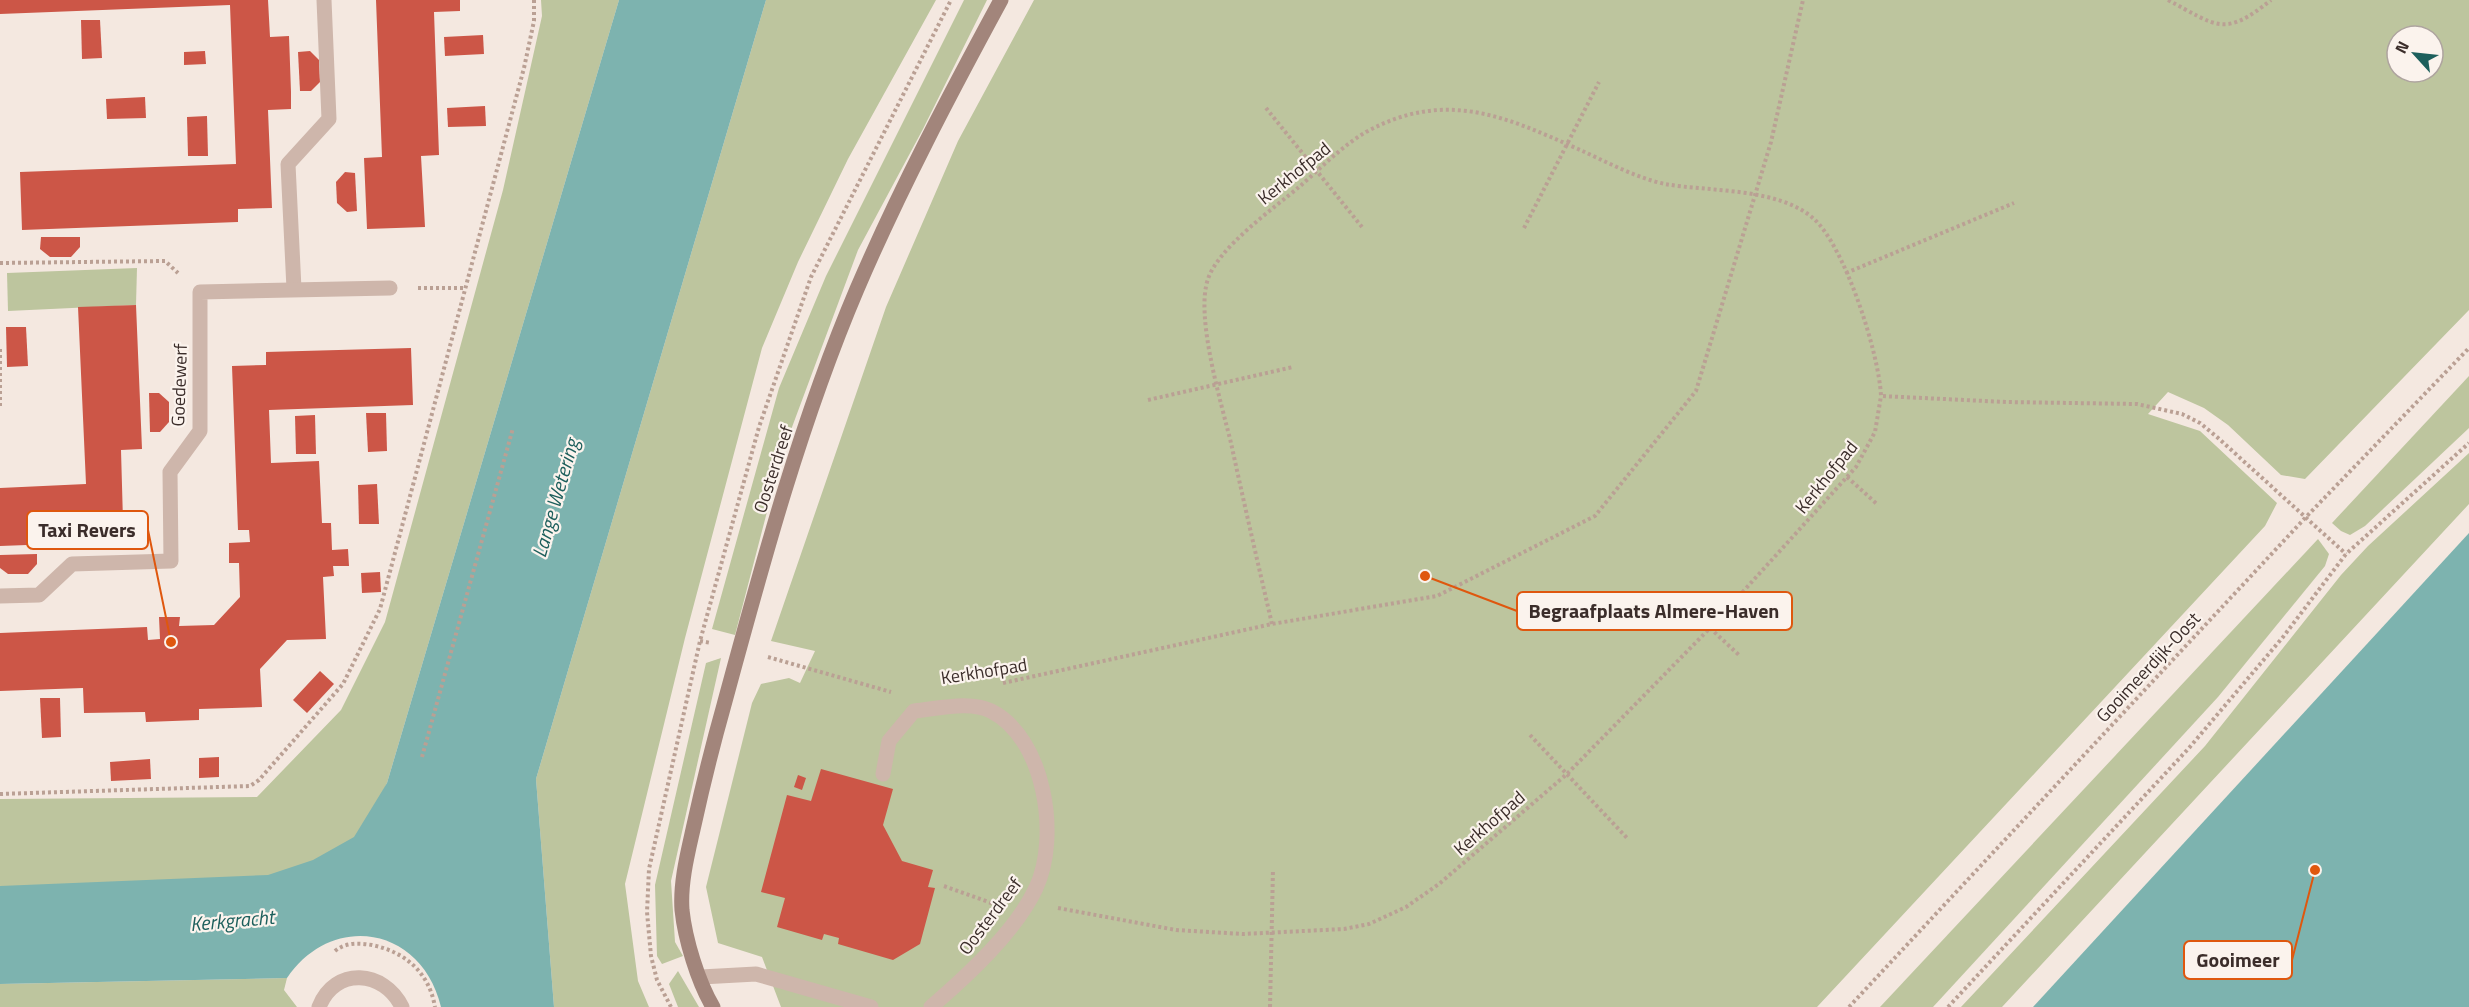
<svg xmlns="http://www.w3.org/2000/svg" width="2469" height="1007" font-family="'Titillium Web',sans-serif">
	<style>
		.green { fill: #bdc59e; fill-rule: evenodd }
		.water { fill: #7db3af }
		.building { fill: #cc5647 }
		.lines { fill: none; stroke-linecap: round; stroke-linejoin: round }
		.path { stroke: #baa094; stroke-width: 4; stroke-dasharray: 3 3; stroke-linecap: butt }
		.street { stroke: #ceb6ab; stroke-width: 15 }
		.secondary { stroke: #a2857b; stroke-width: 15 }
		.labels { text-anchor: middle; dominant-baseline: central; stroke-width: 4.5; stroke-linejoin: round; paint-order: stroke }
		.street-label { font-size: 18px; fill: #3b2d2a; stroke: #fbf3ed }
		.water-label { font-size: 20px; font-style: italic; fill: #1d5f5c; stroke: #fbf3ed }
		.leader { fill: none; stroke: #df570e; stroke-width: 2 }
		.callout-dot { fill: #df570e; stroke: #fbf3ed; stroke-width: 2 }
		.callout { fill: #fbf3ed; stroke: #df570e; stroke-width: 2 }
		.callout-label { font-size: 20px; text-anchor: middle; font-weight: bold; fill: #3b2d2a }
	</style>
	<rect width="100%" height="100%" fill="#f4e8e0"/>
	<g class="green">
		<path d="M 541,0 L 619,0 L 387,783 L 357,846 L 290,875 L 0,895 L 0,799 L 257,797 L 341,710 L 385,622 L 503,190 L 542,16 Z"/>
		<path d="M 766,0 L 936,0 L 848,159 L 798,262 L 762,348 L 685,638 L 625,884 L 638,981 L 649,1007 L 554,1007 L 536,779 Z"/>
		<path d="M 964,0 L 987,0 L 923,129 L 858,250 L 782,454 L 735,635 L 712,629 L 779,388 L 826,276 Z"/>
		<path d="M 1034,0 L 2469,0 L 2469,310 L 2305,479 L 2281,475 L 2228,425 L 2204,408 L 2168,392 L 2148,414 L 2200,431 L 2277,503 L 2265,526 L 1817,1007 L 781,1007 L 762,957 L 718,943 L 706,887 L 752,703 L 761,684 L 789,678 L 800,683 L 815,651 L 771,641 L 886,307 L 958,141 ZM 2397,36 L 2433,36 L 2433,72 L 2397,72 Z"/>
		<path d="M 137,268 L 136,305 L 8,311 L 7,273 Z"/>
		<path d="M 2469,376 L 2469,428 L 2365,526 L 2350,535 L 2341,531 L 2332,523 Z"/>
		<path d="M 2469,453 L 2469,504 L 2002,1007 L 1961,1007 L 2205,746 L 2341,575 L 2368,546 Z"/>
		<path d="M 2318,539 L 2329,554 L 2325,566 L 2218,697 L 1933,1007 L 1880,1007 Z"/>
		<path d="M 721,658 L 671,881 L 675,942 L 683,956 L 662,964 L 657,956 L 655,885 L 706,663 Z"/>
		<path d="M 678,971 L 699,1007 L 678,1007 L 669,984 Z"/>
		<path d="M 287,978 L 284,990 L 297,1007 L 0,1007 L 0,984 Z"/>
	</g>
	<g class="water">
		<path d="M 619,0 L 766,0 L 536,779 L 554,1007 L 441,1007 C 422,927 333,911 287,978 L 0,984 L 0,886 L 268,875 L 313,860 L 354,837 L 387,783 Z"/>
		<path d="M 2469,533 L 2469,1007 L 2033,1007 Z"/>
	</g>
	<g class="building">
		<path d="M 0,0 L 268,0 L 270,37 L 289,36 L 291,92 L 291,109 L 268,110 L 272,208 L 238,209 L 238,222 L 22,230 L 20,172 L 236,164 L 230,5 L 0,14 Z"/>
		<path d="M 376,0 L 460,0 L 460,11 L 434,12 L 439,155 L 421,156 L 425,227 L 367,229 L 364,158 L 382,157 Z"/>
		<path d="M 81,20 L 100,20 L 102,58 L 82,59 Z"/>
		<path d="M 483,35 L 484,54 L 445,56 L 444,37 Z"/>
		<path d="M 205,51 L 206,64 L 184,65 L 184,52 Z"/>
		<path d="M 310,51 L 319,60 L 320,82 L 311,91 L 300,91 L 298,52 Z"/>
		<path d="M 145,97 L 146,118 L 107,119 L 106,99 Z"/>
		<path d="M 485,106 L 486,126 L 448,127 L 447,108 Z"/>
		<path d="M 207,116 L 208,156 L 188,156 L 187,117 Z"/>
		<path d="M 345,172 L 355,173 L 357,211 L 347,212 L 337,203 L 336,182 Z"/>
		<path d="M 41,237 L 80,237 L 80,247 L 71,257 L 50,257 L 40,249 Z"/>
		<path d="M 136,305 L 142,449 L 121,450 L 123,521 L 54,524 L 54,544 L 0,546 L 0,488 L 86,484 L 78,307 Z"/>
		<path d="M 6,327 L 26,327 L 28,366 L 7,367 Z"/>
		<path d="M 411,348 L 413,405 L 269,410 L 271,463 L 319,461 L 322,523 L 331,523 L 332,550 L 348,549 L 349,566 L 333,566 L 334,576 L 323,577 L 326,639 L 287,640 L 260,669 L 262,707 L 199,709 L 199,720 L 146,722 L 145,712 L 84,713 L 83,688 L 0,691 L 0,633 L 147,627 L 148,640 L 160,639 L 159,617 L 180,617 L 179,626 L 214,625 L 240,597 L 239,563 L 229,563 L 229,543 L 250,542 L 249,530 L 238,530 L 232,366 L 266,365 L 266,352 Z"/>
		<path d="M 149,393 L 159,393 L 169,402 L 169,422 L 160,432 L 150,432 Z"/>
		<path d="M 366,413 L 386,413 L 387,451 L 368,452 Z"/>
		<path d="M 315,415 L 316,454 L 296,454 L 295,416 Z"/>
		<path d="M 377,484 L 379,524 L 359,524 L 358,485 Z"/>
		<path d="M 37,554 L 37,564 L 28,574 L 8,574 L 0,568 L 0,555 Z"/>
		<path d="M 380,572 L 381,592 L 362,593 L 361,573 Z"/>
		<path d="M 320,671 L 334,684 L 307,713 L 293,700 Z"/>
		<path d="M 40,698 L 60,698 L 61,737 L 42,738 Z"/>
		<path d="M 219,757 L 219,777 L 199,778 L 199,758 Z"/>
		<path d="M 150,759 L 151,779 L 111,781 L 110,762 Z"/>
		<path d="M 821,769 L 893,789 L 883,825 L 902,861 L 933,870 L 928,887 L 935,888 L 920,944 L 893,960 L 838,944 L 839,938 L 824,934 L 822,940 L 777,927 L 785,898 L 761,892 L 787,795 L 811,801 Z"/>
		<path d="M 798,775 L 806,778 L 802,790 L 794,787 Z"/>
	</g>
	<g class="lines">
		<g class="path">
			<path d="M 2168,0 C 2217,26 2224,38 2271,0"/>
			<path d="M 1266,108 L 1362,227"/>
			<path d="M 1524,228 L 1599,82"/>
			<path d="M 0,263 L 165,261 L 178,273"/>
			<path d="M 1846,273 L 2014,203"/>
			<path d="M 418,288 L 466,288"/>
			<path d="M 0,349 L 0,407"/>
			<path d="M 1148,400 L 1293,367"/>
			<path d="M 1847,477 L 1878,505"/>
			<path d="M 1272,624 C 1258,564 1244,503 1231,443 C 1221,402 1195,316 1208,279 C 1218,248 1274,208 1299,187 C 1320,169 1342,146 1366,132 C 1445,89 1504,116 1578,149 C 1605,161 1636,178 1665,184 C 1709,192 1778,187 1814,219 C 1845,247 1879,353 1881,396 L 2006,402 L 2137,404 L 2182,414 L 2200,423 L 2217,437 L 2346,554"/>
			<path d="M 1710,628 L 1740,656"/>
			<path d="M 700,641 L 711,643"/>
			<path d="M 768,657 L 891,692"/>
			<path d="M 1003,683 L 1272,624 L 1437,596 L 1595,516 L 1696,391 L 1771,142 L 1803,0"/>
			<path d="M 1530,735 L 1627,838"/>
			<path d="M 422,757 L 513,428"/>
			<path d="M 0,794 L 250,786 L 259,780 L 343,684 L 380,609 L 524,68 L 534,21 L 534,0"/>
			<path d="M 944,886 L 994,904"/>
			<path d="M 1058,908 L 1176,930 L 1243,934 L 1344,929 L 1369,924 L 1406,907 L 1439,884 L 1567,774 L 1710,628 L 1856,467 L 1875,432 L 1881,396"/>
			<path d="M 335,951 C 346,942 359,943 372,945 C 405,952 429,972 435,1007"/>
			<path d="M 671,1007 L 657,980 L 651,956 L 647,912 L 649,869 L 700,641 L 759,427 L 811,277 L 951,0"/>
			<path d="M 1270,1007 L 1273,869"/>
			<path d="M 1849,1007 L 2306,517 L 2469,348"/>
			<path d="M 1948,1007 L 2189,748 L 2283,637 L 2346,554 L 2469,443"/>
		</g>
		<g class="street">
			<path d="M 294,289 L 288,164 L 329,119 L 324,0"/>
			<path d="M 0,596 L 39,595 L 72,564 L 171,561 L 170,472 L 200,431 L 200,292 L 390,288"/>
			<path d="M 883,774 L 889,741 L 914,711 C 937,709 970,700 991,711 C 1045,738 1060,837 1036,888 C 1016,931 967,976 931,1007"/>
			<path d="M 701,977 L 756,974 L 871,1007"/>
			<path d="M 319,1007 C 335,966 384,970 402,1007"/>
		</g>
		<path class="secondary" d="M 713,1007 C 698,982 685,939 682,910 C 680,882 688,852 694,825 C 703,784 713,744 724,705 C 762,565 800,423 857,289 C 899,191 950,94 1001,0"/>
	</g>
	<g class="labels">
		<g class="street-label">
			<text transform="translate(1294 173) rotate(-39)">Kerkhofpad</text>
			<text transform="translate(179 385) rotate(-88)">Goedewerf</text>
			<text transform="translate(773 469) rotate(-72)">Oosterdreef</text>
			<text transform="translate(1826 477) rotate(-51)">Kerkhofpad</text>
			<text transform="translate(2148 667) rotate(-47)">Gooimeerdijk-Oost</text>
			<text transform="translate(984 671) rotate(-9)">Kerkhofpad</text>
			<text transform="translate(1489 823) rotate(-41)">Kerkhofpad</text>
			<text transform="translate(990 916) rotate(-53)">Oosterdreef</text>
		</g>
		<g class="water-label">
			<text transform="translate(555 498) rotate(-74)">Lange Wetering</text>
			<text transform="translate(232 920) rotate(-5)">Kerkgracht</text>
		</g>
	</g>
	<path class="leader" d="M171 642L148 530M1425 576L1517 611M2315 870L2292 960"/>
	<g class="callout-dot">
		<circle cx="171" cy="642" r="6"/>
		<circle cx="1425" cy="576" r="6"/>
		<circle cx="2315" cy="870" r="6"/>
	</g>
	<g class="callout">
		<rect x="27" y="511" width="121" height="38" rx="6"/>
		<rect x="1517" y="592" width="275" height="38" rx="6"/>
		<rect x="2184" y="941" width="108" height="38" rx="6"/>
	</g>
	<g class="callout-label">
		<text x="87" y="537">Taxi Revers</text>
		<text x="1654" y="618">Begraafplaats Almere-Haven</text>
		<text x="2238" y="967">Gooimeer</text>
	</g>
	<g transform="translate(2415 54) rotate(297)"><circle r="28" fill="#fbf3ed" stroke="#aea49f" stroke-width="1.5"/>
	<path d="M0-4.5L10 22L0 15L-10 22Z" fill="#1d5f5c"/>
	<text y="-9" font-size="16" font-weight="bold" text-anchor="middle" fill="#3b2d2a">N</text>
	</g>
</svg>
